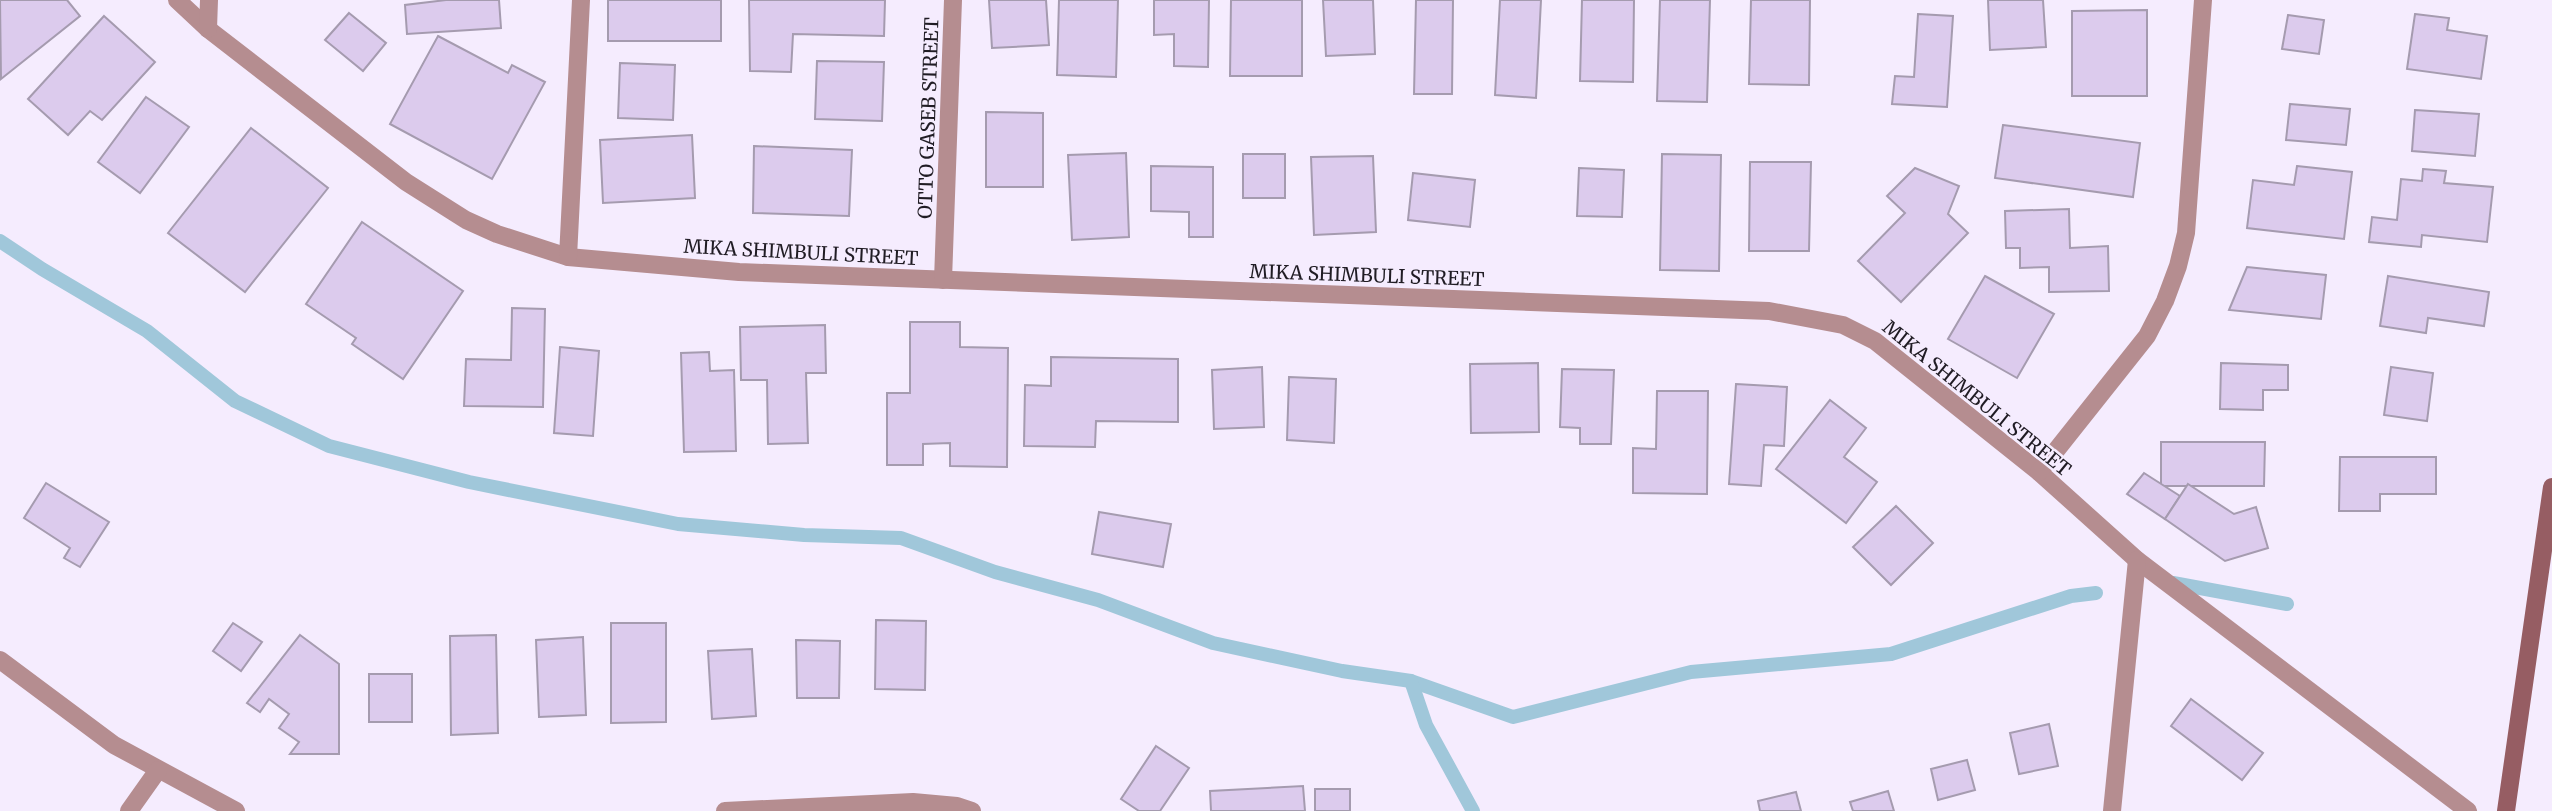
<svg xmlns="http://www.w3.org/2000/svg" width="2552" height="811" font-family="Merriweather,serif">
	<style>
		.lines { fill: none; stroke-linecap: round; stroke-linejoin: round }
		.stream { stroke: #a0c7da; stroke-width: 14 }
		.building { fill: #dccbed; stroke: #a59baf; stroke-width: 2 }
		.street { stroke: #b58d90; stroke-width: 18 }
		.secondary { stroke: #965d63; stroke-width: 18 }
		.labels { text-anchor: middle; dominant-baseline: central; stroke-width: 5; stroke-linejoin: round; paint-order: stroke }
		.street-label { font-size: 19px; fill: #201c24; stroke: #f5ecfe }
	</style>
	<rect width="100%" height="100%" fill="#f5ecfe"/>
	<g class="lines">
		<g class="stream">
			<path d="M 0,241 L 42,269 L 147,331 L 235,401 L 329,446 L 469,482 L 678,524 L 804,535 L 901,538 L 995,572 L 1098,600 L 1213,643 L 1342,671 L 1411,681 L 1513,717 L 1691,672 L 1891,654 L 2071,596 L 2096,593"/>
			<path d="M 2173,583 L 2287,604"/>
			<path d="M 1411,681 L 1426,725 L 1473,811"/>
		</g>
	</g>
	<g class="building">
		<path d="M 0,0 L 67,0 L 80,16 L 1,79 Z"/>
		<path d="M 446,0 L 499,0 L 501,28 L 407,34 L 405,5 Z"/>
		<rect x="608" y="0" width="113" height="41"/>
		<path d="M 749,0 L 885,0 L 884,36 L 793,34 L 791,72 L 750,71 Z"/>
		<path d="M 989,0 L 1046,0 L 1049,45 L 992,48 Z"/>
		<path d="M 1059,0 L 1118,0 L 1116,77 L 1057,75 Z"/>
		<path d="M 1154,0 L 1209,0 L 1208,67 L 1174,66 L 1174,34 L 1154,35 Z"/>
		<path d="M 1231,0 L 1302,0 L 1302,76 L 1230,76 Z"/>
		<path d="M 1323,0 L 1373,0 L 1375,54 L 1326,56 Z"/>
		<path d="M 1416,0 L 1453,0 L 1452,94 L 1414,94 Z"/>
		<path d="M 1500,0 L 1541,0 L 1536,98 L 1495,95 Z"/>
		<path d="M 1582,0 L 1634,0 L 1633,82 L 1580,81 Z"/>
		<path d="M 1660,0 L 1710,0 L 1707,102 L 1657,101 Z"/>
		<path d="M 1751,0 L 1810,0 L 1809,85 L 1749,84 Z"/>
		<path d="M 1988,0 L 2043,0 L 2046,47 L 1990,50 Z"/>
		<path d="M 2147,10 L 2147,96 L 2072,96 L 2072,11 Z"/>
		<path d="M 349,13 L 386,43 L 363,71 L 325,40 Z"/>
		<path d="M 1918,14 L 1953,16 L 1947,107 L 1892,104 L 1895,76 L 1914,77 Z"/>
		<path d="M 2415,14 L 2449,18 L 2447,30 L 2487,36 L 2481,79 L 2407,69 Z"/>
		<path d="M 2288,15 L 2324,20 L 2319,54 L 2282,49 Z"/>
		<path d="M 104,16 L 155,62 L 102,120 L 90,111 L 68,135 L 28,99 Z"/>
		<path d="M 438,36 L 508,73 L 512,65 L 545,82 L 492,179 L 390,124 Z"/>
		<path d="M 817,61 L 884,62 L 882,121 L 815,119 Z"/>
		<path d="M 620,63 L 675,65 L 673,120 L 618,118 Z"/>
		<path d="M 146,97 L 189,127 L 140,193 L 98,162 Z"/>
		<path d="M 2290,104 L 2350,109 L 2346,145 L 2286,140 Z"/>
		<path d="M 2415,110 L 2479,114 L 2475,156 L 2412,151 Z"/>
		<path d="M 986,112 L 1043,113 L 1043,187 L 986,187 Z"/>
		<path d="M 2003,125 L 2140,143 L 2133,197 L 1995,178 Z"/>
		<path d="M 251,128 L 328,188 L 245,292 L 168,233 Z"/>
		<path d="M 692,135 L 695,198 L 603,203 L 600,140 Z"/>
		<path d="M 754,146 L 852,150 L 849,216 L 753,213 Z"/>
		<path d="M 1126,153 L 1129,237 L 1072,240 L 1068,155 Z"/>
		<rect x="1243" y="154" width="42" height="44"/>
		<path d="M 1662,154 L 1721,155 L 1719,271 L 1660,270 Z"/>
		<path d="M 1373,156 L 1376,232 L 1314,235 L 1311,157 Z"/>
		<path d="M 1750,162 L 1811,162 L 1809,251 L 1749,251 Z"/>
		<path d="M 1151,166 L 1213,167 L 1213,237 L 1189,237 L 1189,212 L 1151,211 Z"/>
		<path d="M 2297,166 L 2352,172 L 2344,239 L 2247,228 L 2253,180 L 2294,185 Z"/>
		<path d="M 1579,168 L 1624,170 L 1622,217 L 1577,216 Z"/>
		<path d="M 1915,168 L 1959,186 L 1948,214 L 1968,233 L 1901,302 L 1858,261 L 1905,213 L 1887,196 Z"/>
		<path d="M 2423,169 L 2446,171 L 2444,183 L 2493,187 L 2487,242 L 2422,235 L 2421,247 L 2369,242 L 2372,217 L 2397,220 L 2401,179 L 2422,181 Z"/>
		<path d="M 1413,173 L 1475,180 L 1470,227 L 1408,220 Z"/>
		<path d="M 2069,209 L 2070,248 L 2108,246 L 2109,291 L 2049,292 L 2049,267 L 2020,268 L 2020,248 L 2006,248 L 2005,211 Z"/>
		<path d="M 362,222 L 463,291 L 403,379 L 352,344 L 356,338 L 306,304 Z"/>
		<path d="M 2247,267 L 2326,275 L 2321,319 L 2229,310 Z"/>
		<path d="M 1985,276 L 2054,314 L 2017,378 L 1948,339 Z"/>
		<path d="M 2388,276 L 2489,292 L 2484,326 L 2428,318 L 2426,333 L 2380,326 Z"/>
		<path d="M 512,308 L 545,309 L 543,407 L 464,406 L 466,359 L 511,360 Z"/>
		<path d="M 910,322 L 960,322 L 960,347 L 1008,348 L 1007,467 L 950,466 L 950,443 L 923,444 L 923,465 L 887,465 L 887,393 L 910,393 Z"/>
		<path d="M 825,325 L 826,373 L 806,373 L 808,443 L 768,444 L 767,380 L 741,380 L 740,327 Z"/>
		<path d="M 560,347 L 599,351 L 593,436 L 554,433 Z"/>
		<path d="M 709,352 L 710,371 L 734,370 L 736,451 L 684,452 L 681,353 Z"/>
		<path d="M 1051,357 L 1178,359 L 1178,422 L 1096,421 L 1095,447 L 1024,446 L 1025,385 L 1051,386 Z"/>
		<path d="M 1538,363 L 1539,432 L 1471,433 L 1470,364 Z"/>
		<path d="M 2221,363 L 2288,365 L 2288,390 L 2263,390 L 2263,410 L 2220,409 Z"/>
		<path d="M 1262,367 L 1264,427 L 1214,429 L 1212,370 Z"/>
		<path d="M 2391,367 L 2433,373 L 2427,421 L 2384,415 Z"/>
		<path d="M 1562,369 L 1614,370 L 1611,444 L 1580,444 L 1580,428 L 1560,427 Z"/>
		<path d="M 1289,377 L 1336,379 L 1334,443 L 1287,440 Z"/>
		<path d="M 1736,384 L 1787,387 L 1784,446 L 1764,445 L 1761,486 L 1729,484 Z"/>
		<path d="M 1657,391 L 1708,391 L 1707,494 L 1633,493 L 1633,448 L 1656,449 Z"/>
		<path d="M 1830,400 L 1866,428 L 1844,457 L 1877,482 L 1846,523 L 1776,469 Z"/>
		<path d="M 2161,442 L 2265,442 L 2264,486 L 2161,486 Z"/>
		<path d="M 2340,457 L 2436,457 L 2436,494 L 2380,494 L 2380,511 L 2339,511 Z"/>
		<path d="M 2144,473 L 2180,496 L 2165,519 L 2127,494 Z"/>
		<path d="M 46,483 L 109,522 L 80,567 L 64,558 L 70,548 L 24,518 Z"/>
		<path d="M 2188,484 L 2234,514 L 2256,507 L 2268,548 L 2225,561 L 2165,519 Z"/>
		<path d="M 1896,506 L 1933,543 L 1891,585 L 1853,547 Z"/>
		<path d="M 1099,512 L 1171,524 L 1163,567 L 1092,554 Z"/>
		<path d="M 876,620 L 926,621 L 925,690 L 875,689 Z"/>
		<path d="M 233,623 L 262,642 L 241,671 L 213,651 Z"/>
		<path d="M 611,623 L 666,623 L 666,722 L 611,723 Z"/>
		<path d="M 300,635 L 339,664 L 339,754 L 290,754 L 299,742 L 279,728 L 289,714 L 269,699 L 260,712 L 247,703 Z"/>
		<path d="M 496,635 L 498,733 L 451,735 L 450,636 Z"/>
		<path d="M 583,637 L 586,715 L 539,717 L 536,640 Z"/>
		<path d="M 796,640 L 840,641 L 839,698 L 797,698 Z"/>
		<path d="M 752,649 L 756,716 L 712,719 L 708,651 Z"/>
		<rect x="369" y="674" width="43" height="48"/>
		<path d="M 2191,699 L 2263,753 L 2242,780 L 2171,726 Z"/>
		<path d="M 2049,724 L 2058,766 L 2019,774 L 2010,733 Z"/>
		<path d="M 1156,746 L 1189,768 L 1160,811 L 1139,811 L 1121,799 Z"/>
		<path d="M 1967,760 L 1975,790 L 1938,800 L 1931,769 Z"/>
		<path d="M 1303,786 L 1305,811 L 1211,811 L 1210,791 Z"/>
		<rect x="1315" y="789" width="35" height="22"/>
		<path d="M 1888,791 L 1894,811 L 1853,811 L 1850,802 Z"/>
		<path d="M 1796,792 L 1801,811 L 1760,811 L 1758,801 Z"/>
	</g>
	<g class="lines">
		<g class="street">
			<path d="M 177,0 L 208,29 L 406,182 L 466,220 L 497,234 L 568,257 L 739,272 L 1769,311 L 1843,325 L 1875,341 L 2039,472 L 2137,560 L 2468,811"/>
			<path d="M 208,29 L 209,0"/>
			<path d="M 568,257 L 581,0"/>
			<path d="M 943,280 L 953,0"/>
			<path d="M 2039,472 L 2147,336 L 2165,301 L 2178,266 L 2186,233 L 2203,0"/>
			<path d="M 0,660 L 114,745 L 236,811"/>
			<path d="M 129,811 L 158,770"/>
			<path d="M 725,811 L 913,802 L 957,806 L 972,811"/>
			<path d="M 2112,811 L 2137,560"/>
		</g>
		<path class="secondary" d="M 2506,811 L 2552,487"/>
	</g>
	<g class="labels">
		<g class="street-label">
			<text transform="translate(928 118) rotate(-88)">OTTO GASEB STREET</text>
			<text transform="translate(801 252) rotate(3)">MIKA SHIMBULI STREET</text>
			<text transform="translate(1367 275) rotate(2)">MIKA SHIMBULI STREET</text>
			<text transform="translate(1977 398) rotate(39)">MIKA SHIMBULI STREET</text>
		</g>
	</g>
</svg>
